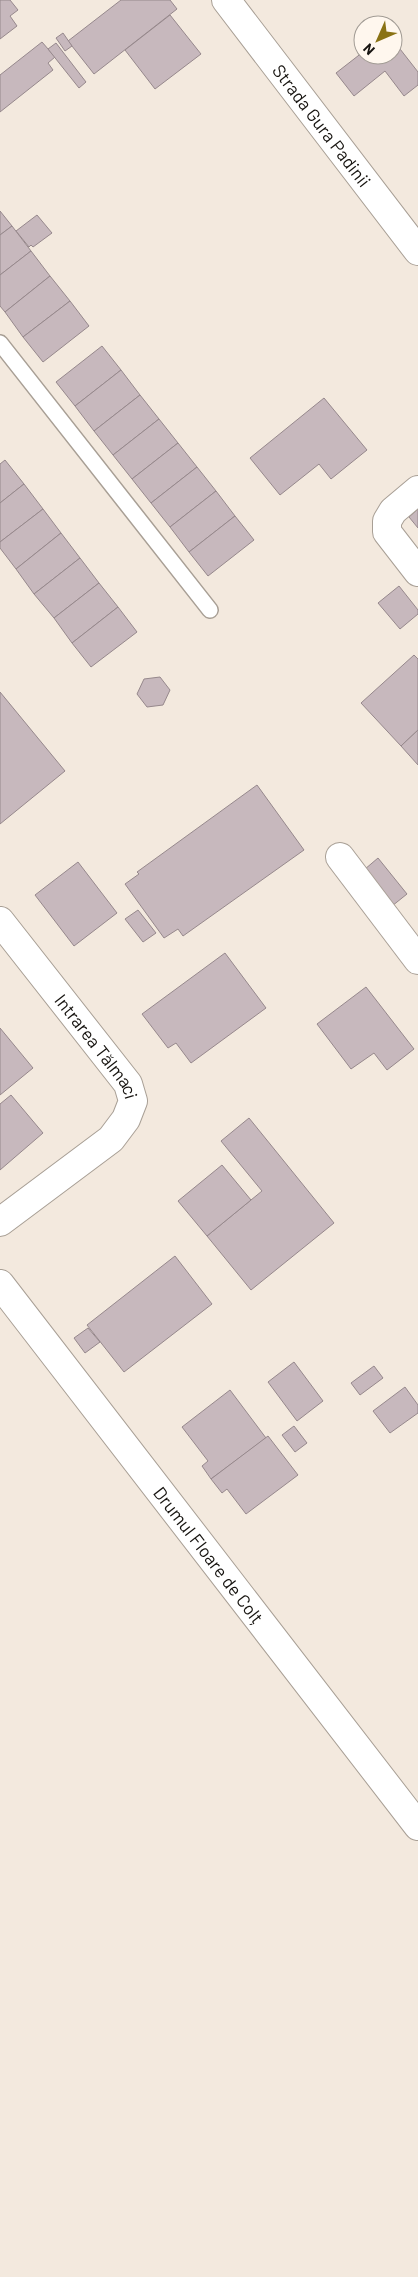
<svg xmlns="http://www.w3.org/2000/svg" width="418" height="2277" font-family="Barlow,sans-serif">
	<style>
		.building { fill: #c7b8bd; stroke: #96888c }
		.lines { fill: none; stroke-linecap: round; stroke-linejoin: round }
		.lane-casing { stroke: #a89f95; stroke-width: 18 }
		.street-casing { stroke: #a89f95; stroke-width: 30 }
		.lane { stroke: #fff; stroke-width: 15 }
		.street { stroke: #fff; stroke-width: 28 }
		.labels { text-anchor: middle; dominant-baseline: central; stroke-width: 4; stroke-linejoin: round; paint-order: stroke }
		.street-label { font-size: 18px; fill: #16130f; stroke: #fff7ee }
	</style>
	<rect width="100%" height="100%" fill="#f3e9de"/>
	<g class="building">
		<path d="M 0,0 L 10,0 L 18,10 L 10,16 L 17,26 L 0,39 Z"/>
		<path d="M 121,0 L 170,0 L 177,9 L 94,74 L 68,41 Z"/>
		<path d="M 170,15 L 201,54 L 155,89 L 125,50 Z"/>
		<path d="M 63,33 L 72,46 L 65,51 L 56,38 Z"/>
		<path d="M 393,40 L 418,72 L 418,85 L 404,96 L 385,71 L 354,96 L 336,73 L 363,52 L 363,55 L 393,55 Z"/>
		<path d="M 42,42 L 55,57 L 48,63 L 53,70 L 0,112 L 0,75 Z"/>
		<path d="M 56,43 L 86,82 L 79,88 L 48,49 Z"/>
		<path d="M 0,211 L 12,226 L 0,235 Z"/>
		<path d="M 37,215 L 52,233 L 33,247 L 31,245 L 29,247 L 16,231 Z"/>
		<path d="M 12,226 L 31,251 L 0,275 L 0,235 Z"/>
		<path d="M 31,251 L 50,276 L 5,312 L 0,306 L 0,275 Z"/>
		<path d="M 50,276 L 70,301 L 23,337 L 5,312 Z"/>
		<path d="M 70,301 L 89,326 L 43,362 L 23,337 Z"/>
		<path d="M 102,346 L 121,370 L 75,406 L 56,382 Z"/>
		<path d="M 121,370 L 140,395 L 94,431 L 75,406 Z"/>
		<path d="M 140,395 L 159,419 L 113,455 L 94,431 Z"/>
		<path d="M 324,398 L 367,450 L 331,479 L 319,464 L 280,495 L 250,458 Z"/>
		<path d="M 159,419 L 178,443 L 132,479 L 113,455 Z"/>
		<path d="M 178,443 L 197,467 L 151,503 L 132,479 Z"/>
		<path d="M 5,460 L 24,484 L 0,503 L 0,464 Z"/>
		<path d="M 197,467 L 216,491 L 170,527 L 151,503 Z"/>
		<path d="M 24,484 L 43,509 L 0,542 L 0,503 Z"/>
		<path d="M 216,491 L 235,516 L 189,552 L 170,527 Z"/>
		<path d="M 43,509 L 61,533 L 16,569 L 0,548 L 0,542 Z"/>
		<path d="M 418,509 L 418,528 L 409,517 Z"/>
		<path d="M 235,516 L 254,540 L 208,576 L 189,552 Z"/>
		<path d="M 61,533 L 80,558 L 34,594 L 16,569 Z"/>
		<path d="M 80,558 L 99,583 L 54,618 L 34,594 Z"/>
		<path d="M 99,583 L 118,607 L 72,643 L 54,618 Z"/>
		<path d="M 399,586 L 418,610 L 418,614 L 400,629 L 378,603 Z"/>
		<path d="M 118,607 L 137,632 L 91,667 L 72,643 Z"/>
		<path d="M 414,655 L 418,659 L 418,730 L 401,746 L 361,703 Z"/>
		<path d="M 160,677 L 170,690 L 163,705 L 147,707 L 137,694 L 144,679 Z"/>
		<path d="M 0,692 L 65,771 L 0,824 Z"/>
		<path d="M 418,730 L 418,765 L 401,746 Z"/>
		<path d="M 257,785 L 304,850 L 183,936 L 178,929 L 164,938 L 125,884 L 139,874 L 137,872 Z"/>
		<path d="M 378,858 L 407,894 L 387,910 L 358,875 Z"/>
		<path d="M 78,862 L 117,913 L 74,946 L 35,895 Z"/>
		<path d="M 138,910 L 156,933 L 143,942 L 125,919 Z"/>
		<path d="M 225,953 L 266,1008 L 191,1063 L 176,1043 L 168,1048 L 142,1014 Z"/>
		<path d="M 366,987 L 414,1049 L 387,1070 L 374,1053 L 351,1069 L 317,1024 Z"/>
		<path d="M 0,1028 L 33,1068 L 0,1095 Z"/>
		<path d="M 11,1095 L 43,1133 L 0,1170 L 0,1104 Z"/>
		<path d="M 249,1118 L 334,1223 L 251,1290 L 207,1236 L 262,1191 L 221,1141 Z"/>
		<path d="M 222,1165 L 251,1200 L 207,1236 L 178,1201 Z"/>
		<path d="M 175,1256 L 212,1304 L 124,1372 L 87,1325 Z"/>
		<path d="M 88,1328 L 100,1342 L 85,1353 L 74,1338 Z"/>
		<path d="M 294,1362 L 323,1401 L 297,1421 L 268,1382 Z"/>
		<path d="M 374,1366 L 383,1378 L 360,1395 L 351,1383 Z"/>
		<path d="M 405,1387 L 418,1405 L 418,1413 L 390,1433 L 373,1411 Z"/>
		<path d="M 230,1390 L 266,1438 L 211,1479 L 202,1466 L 208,1461 L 182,1427 Z"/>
		<path d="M 294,1426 L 307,1443 L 295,1452 L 282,1435 Z"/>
		<path d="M 268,1436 L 298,1475 L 246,1514 L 227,1489 L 222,1493 L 211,1479 Z"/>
	</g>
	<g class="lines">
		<g class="lane-casing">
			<path id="lane" d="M 0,343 L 210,610"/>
		</g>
		<g class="street-casing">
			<g id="street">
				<path id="s1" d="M 226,0 L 418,251"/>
				<path d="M 418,490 L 393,511 L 387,521 L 387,532 L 418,572"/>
				<path d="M 340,857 L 418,960"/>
				<path id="s2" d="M 0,921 L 128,1084 L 133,1101 L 126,1119 L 111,1139 L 0,1222"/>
				<path id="s3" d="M 0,1284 L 418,1826"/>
			</g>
		</g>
		<use href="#lane" class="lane"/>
		<use href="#street" class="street"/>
	</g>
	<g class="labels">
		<g class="street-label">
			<text stroke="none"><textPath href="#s1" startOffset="158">Strada Gura Padinii</textPath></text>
			<text stroke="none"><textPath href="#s2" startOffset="159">Intrarea Tălmaci</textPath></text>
			<text stroke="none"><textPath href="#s3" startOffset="342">Drumul Floare de Colț</textPath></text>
		</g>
	</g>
	<g transform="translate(378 40) rotate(225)"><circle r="24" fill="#fff7ee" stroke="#a29c95"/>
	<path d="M0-4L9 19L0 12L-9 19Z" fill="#8a7214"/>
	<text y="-8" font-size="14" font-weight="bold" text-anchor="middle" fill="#16130f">N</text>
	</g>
</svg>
